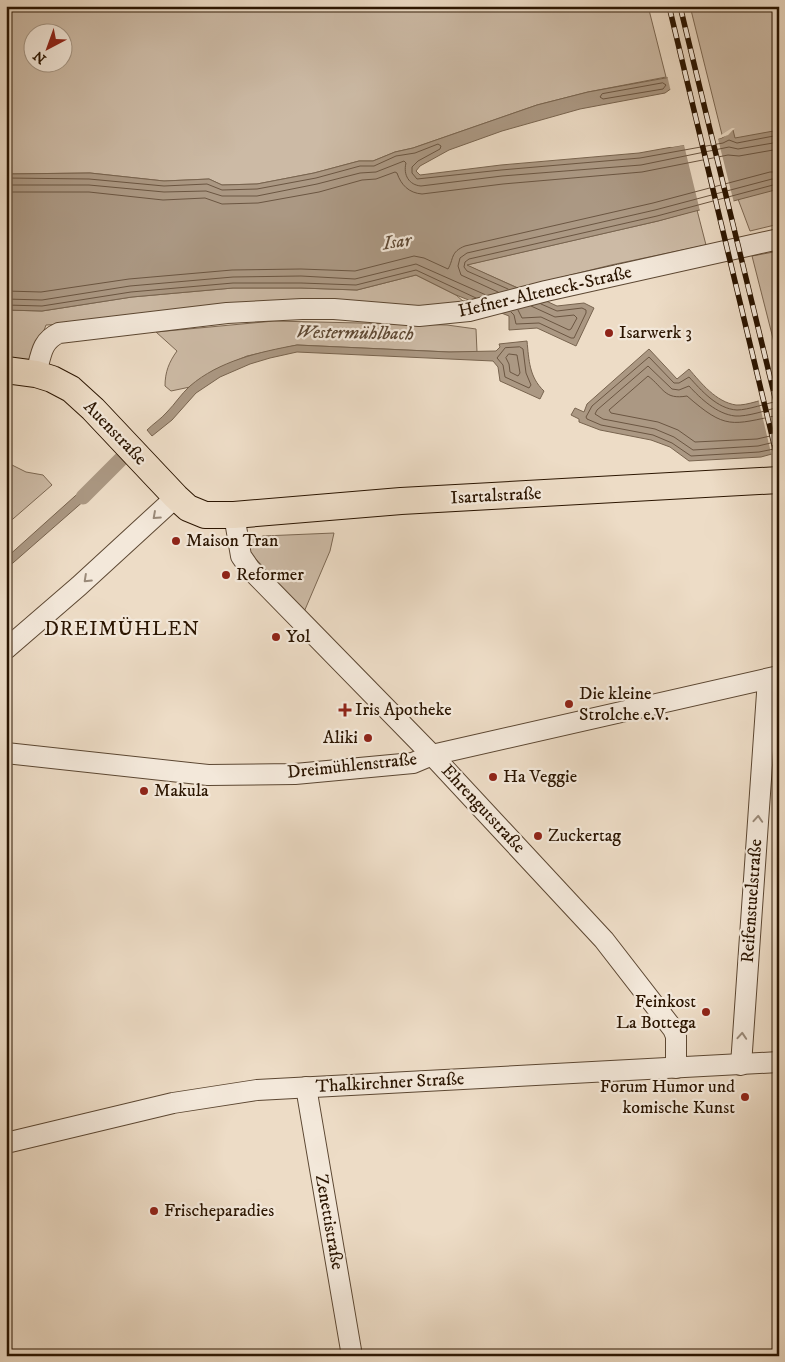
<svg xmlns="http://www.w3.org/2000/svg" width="785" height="1362" font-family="'IM FELL DW Pica',serif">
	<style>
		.green { fill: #ccbaa5; stroke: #7c6853; fill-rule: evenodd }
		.water { fill: #ab9883; stroke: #78644f }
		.pier { fill: #eddcc6 }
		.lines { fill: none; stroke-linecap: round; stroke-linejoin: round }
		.shore { stroke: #6b5642; stroke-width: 1 }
		.canal { stroke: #ab9883; stroke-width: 15 }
		.minor-casing { stroke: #5c4732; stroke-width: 22 }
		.major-casing { stroke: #2b1501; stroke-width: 28 }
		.minor { stroke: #f3e8da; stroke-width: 20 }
		.major { stroke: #eddcc6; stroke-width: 26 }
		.rail-casing { stroke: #2b1501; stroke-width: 5.5 }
		.rail { stroke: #f3e8da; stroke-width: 4; stroke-dasharray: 11; stroke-linecap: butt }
		.oneway { stroke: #998978 }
		.poi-dot { fill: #8f2418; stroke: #f3e8da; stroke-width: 2 }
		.labels { text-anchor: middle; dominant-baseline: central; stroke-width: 4.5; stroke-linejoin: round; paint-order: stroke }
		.street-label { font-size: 18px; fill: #2b1501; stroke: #f3e8da }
		.poi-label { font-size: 18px; fill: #2b1501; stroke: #f3e8da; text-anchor: start }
		.water-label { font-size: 19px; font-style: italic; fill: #5e4935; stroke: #f3e8da }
		.quarter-label { font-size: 20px; letter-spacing: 1px; fill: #2b1501; stroke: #f3e8da }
	</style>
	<rect width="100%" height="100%" fill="#eddcc6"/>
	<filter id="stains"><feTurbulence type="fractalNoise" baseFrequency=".004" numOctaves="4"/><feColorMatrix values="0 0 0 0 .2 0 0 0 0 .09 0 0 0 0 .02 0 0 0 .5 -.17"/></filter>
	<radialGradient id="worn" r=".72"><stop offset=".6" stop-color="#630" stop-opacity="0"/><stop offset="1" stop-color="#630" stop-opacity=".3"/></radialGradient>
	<g class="green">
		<path d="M 6,6 L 648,6 L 666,77 L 588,92 L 537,105 L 413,148 L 395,152 L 373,161 L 359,161 L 314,173 L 257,184 L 222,185 L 209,179 L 164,181 L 90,173 L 6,174 ZM 32,32 L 62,32 L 62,62 L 32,62 Z"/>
		<path d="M 690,6 L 779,6 L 779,224 L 750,231 L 738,199 Z"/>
		<path d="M 697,210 L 706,245 L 611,265 L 518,288 L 466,265 L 658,221 Z"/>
		<path d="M 779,251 L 779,362 L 752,256 Z"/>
		<path d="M 416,275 L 456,295 L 464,302 L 456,305 L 46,325 L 33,360 L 6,359 L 6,310 L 42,311 L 132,297 L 233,288 L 301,288 L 357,290 Z"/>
		<path d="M 274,321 L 447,325 L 476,329 L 477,352 L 449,352 L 297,345 L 247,356 L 214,370 L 190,387 L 171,391 L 165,386 C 165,372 169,362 177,351 L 156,332 Z"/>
		<path d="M 6,462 L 26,472 L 43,475 L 52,485 L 6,525 Z"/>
		<path d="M 334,533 L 330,551 L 304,612 L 246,548 L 252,540 L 263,536 Z"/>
	</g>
	<g class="water">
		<path d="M 693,73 L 665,93 L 580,109 L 502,131 L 449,150 L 420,166 L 416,171 L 420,175 L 501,165 L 639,153 L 722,138 L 733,130 L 735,138 L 779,130 L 779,194 L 775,190 L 658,221 L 467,265 L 557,306 L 584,303 L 594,308 L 576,346 L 537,328 L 509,330 L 509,316 L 456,295 L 416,275 L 357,290 L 301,288 L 233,288 L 132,297 L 42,311 L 6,310 L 6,174 L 90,173 L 164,181 L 209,179 L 222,185 L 257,184 L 314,173 L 359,161 L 373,161 L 395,152 L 413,148 L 537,105 L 588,92 Z"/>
		<path d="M 527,341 C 529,360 529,377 544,391 L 540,399 L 500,381 L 498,367 L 493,361 L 297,352 L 270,358 L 250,364 L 220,377 L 196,393 L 172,420 L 152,436 L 147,430 C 153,424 161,419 167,412 C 175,404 181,394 190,386 C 219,361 259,352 297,345 L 449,352 L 496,351 L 500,347 L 499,344 Z"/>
		<path d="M 649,349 L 677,379 L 689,369 C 701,383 716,402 736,405 C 746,406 767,398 779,395 L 779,452 L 761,457 L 689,461 L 670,447 L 651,440 L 600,430 L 579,422 L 579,419 L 571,415 L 575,408 L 584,412 L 587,404 Z"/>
		<path d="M 94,479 L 101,486 L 6,569 L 6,558 Z"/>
	</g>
	<g class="pier">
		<path d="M 692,70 L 695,71 L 694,74 L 671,92 L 667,75 Z"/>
		<path d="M 732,128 L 735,128 L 728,135 L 718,139 L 734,203 L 700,211 L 684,145 L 672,147 L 666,146 L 721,135 Z"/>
		<path d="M 779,393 L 779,455 L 772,457 L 758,398 Z"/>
	</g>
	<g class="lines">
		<g class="shore">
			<path d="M 663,83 L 666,85 L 663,89 L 603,99 L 600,97 L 602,94 Z"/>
			<path d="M 6,178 L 89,179 L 164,186 L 207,184 L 222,190 L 257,189 L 316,178 L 360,166 L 374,166 L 396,156 L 415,153 L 438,144 L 441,146 L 440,149 L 418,161 L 412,167 L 412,173 L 417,179 L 501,170 L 640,158 L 723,143 L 729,140 L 737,143 L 779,135"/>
			<path d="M 6,185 L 89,185 L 164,192 L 206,191 L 222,196 L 257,196 L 317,184 L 360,173 L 376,172 L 404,161 L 406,163 C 403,175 409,185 421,186 L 502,176 L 641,165 L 729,147 L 738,149 L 779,142"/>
			<path d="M 6,192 L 89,192 L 163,200 L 205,198 L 222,204 L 258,203 L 319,192 L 362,180 L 376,179 L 395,172 L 397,173 C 401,185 409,193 422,194 L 503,184 L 642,172 L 728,155 L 739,156 L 779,149"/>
			<path d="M 508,289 L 467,271 L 464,267 L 465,262 L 469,259 L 657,216 L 773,185 L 779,187"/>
			<path d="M 6,291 L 41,292 L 129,279 L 232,270 L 301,269 L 355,271 L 414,256 L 424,258 L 448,269 C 454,259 450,252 465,246 L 653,203 L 770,172 L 779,172"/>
			<path d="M 498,292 L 461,275 L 458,266 L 460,258 L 467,253 L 655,210 L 772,179 L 779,180"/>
			<path d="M 6,299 L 42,300 L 130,286 L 233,277 L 301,276 L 355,279 L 416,264 L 486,295"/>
			<path d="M 6,305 L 42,306 L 131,292 L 233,283 L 301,283 L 356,285 L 416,270 L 476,298"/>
			<path d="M 518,310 L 522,318 L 541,317 L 569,330 L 571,329 L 577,318 L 574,315 L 555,317 L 531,306"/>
			<path d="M 511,312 L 514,315 L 516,324 L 539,323 L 571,338 L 574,338 L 586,313 L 586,310 L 582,308 L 557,311 L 541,304"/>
			<path d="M 520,347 L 523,349 L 526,373 L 531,385 L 529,388 L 505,377 L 503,365 L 497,358 L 505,348 Z"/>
			<path d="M 509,354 L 517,355 L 520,373 L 518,376 L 510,372 L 509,364 L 506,358 Z"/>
			<path d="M 779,401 C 767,403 748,410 737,410 C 717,409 701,390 689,377 L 679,383 L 674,383 L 649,357 L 592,406 L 586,417 L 587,419 L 601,425 L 653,435 L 672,443 L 691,456 L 759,452 L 779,448"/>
			<path d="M 779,407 C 767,410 747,417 735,416 C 717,414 701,399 689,386 L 679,390 L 672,389 L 648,366 L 597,410 L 595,414 L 603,419 L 655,429 L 674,437 L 693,450 L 758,446 L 779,441"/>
			<path d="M 779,415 C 731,425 726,430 687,396 C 664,400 664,388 648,376 L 609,410 L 611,413 L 658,422 L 678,430 L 695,442 L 757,439 L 779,434"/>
		</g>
		<path class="canal" d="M 83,497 L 121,459"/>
		<g class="minor-casing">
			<g id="minor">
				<path d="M 36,374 C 41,356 41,341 59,333 L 227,313 L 302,309 L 334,309 L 419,316 L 469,311 L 546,291 L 779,239"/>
				<path d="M 234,515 L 241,556 L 250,569 L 432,755 L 604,940 L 673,1029 L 676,1036 L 676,1068"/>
				<path d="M 6,649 L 79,586 L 176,497"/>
				<path d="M 6,753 L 208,775 L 295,774 L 413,763 L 432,755 L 779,676"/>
				<path d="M 741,1065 L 768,679"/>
				<path d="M 306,1087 L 352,1356"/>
				<path d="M 6,1143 L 173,1103 L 257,1090 L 779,1062"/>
			</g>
		</g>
		<g class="major-casing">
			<path id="major" d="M 6,370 L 36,374 L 52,379 L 71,389 L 93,409 L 176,497 L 188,508 L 205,515 L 234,515 L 401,501 L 779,480"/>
		</g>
		<use href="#minor" class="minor"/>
		<use href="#major" class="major"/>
		<g class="rail-casing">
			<g id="rail">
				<path d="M 669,6 L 779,465"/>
				<path d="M 680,6 L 779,414"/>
			</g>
		</g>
		<use href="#rail" class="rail"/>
	</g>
	<defs><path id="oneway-chevron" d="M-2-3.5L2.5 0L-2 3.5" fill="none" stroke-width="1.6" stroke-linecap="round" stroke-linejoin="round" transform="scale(1.25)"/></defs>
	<g class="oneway">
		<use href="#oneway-chevron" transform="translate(156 516) rotate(138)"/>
		<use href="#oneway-chevron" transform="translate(87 579) rotate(137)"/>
		<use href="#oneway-chevron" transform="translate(758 819) rotate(-86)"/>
		<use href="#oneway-chevron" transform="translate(742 1036) rotate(-86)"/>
	</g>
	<g class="poi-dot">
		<circle cx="609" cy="333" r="5"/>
		<circle cx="176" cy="541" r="5"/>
		<circle cx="226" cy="575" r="5"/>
		<circle cx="276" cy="637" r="5"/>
		<circle cx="569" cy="704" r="5"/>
		<path d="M342.5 702.5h5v5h5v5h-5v5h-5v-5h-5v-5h5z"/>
		<circle cx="368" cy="738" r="5"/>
		<circle cx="493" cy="777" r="5"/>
		<circle cx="144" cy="791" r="5"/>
		<circle cx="538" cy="836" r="5"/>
		<circle cx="706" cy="1012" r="5"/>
		<circle cx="745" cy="1097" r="5"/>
		<circle cx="154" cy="1211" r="5"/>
	</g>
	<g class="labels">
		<g class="street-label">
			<text transform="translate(545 292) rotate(-13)">Hefner-Alteneck-Straße</text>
			<text transform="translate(115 433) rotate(46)">Auenstraße</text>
			<text transform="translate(496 496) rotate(-3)">Isartalstraße</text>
			<text transform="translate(352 766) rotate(-6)">Dreimühlenstraße</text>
			<text transform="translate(483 809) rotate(47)">Ehrengutstraße</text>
			<text transform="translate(752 901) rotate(-86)">Reifenstuelstraße</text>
			<text transform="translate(390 1083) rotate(-3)">Thalkirchner Straße</text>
			<text transform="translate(329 1222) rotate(80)">Zenettistraße</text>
		</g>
		<g class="poi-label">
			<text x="619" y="333">Isarwerk 3</text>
			<text x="186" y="541">Maison Tran</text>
			<text x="236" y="575">Reformer</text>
			<text x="286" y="637">Yol</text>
			<text x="579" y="694">Die kleine<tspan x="579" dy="21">Strolche e.V.</tspan></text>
			<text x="355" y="710">Iris Apotheke</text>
			<text x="358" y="738" text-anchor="end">Aliki</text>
			<text x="503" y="777">Ha Veggie</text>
			<text x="154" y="791">Makula</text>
			<text x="548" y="836">Zuckertag</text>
			<text x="696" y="1002" text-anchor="end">Feinkost<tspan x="696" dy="21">La Bottega</tspan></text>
			<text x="735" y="1087" text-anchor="end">Forum Humor und<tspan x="735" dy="21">komische Kunst</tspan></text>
			<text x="164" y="1211">Frischeparadies</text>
		</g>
		<g class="water-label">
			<text transform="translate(397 242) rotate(-8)">Isar</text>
			<text transform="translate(355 333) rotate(1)">Westermühlbach</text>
		</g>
		<g class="quarter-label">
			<text x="122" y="629">DREIMÜHLEN</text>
		</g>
	</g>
	<rect width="785" height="1362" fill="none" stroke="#eddcc6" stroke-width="25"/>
	<rect x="8" y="8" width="770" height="1347" fill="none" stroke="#2b1501" stroke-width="2.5"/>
	<rect x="12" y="12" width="760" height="1337" fill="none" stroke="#2b1501"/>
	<g transform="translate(48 48) rotate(221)"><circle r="24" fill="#f3e8da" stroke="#a39483"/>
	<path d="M0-4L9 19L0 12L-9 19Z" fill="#8f2418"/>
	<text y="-8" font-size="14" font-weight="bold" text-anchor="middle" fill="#2b1501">N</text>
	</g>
	<rect width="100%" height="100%" filter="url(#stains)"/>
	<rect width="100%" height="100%" fill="url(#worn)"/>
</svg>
